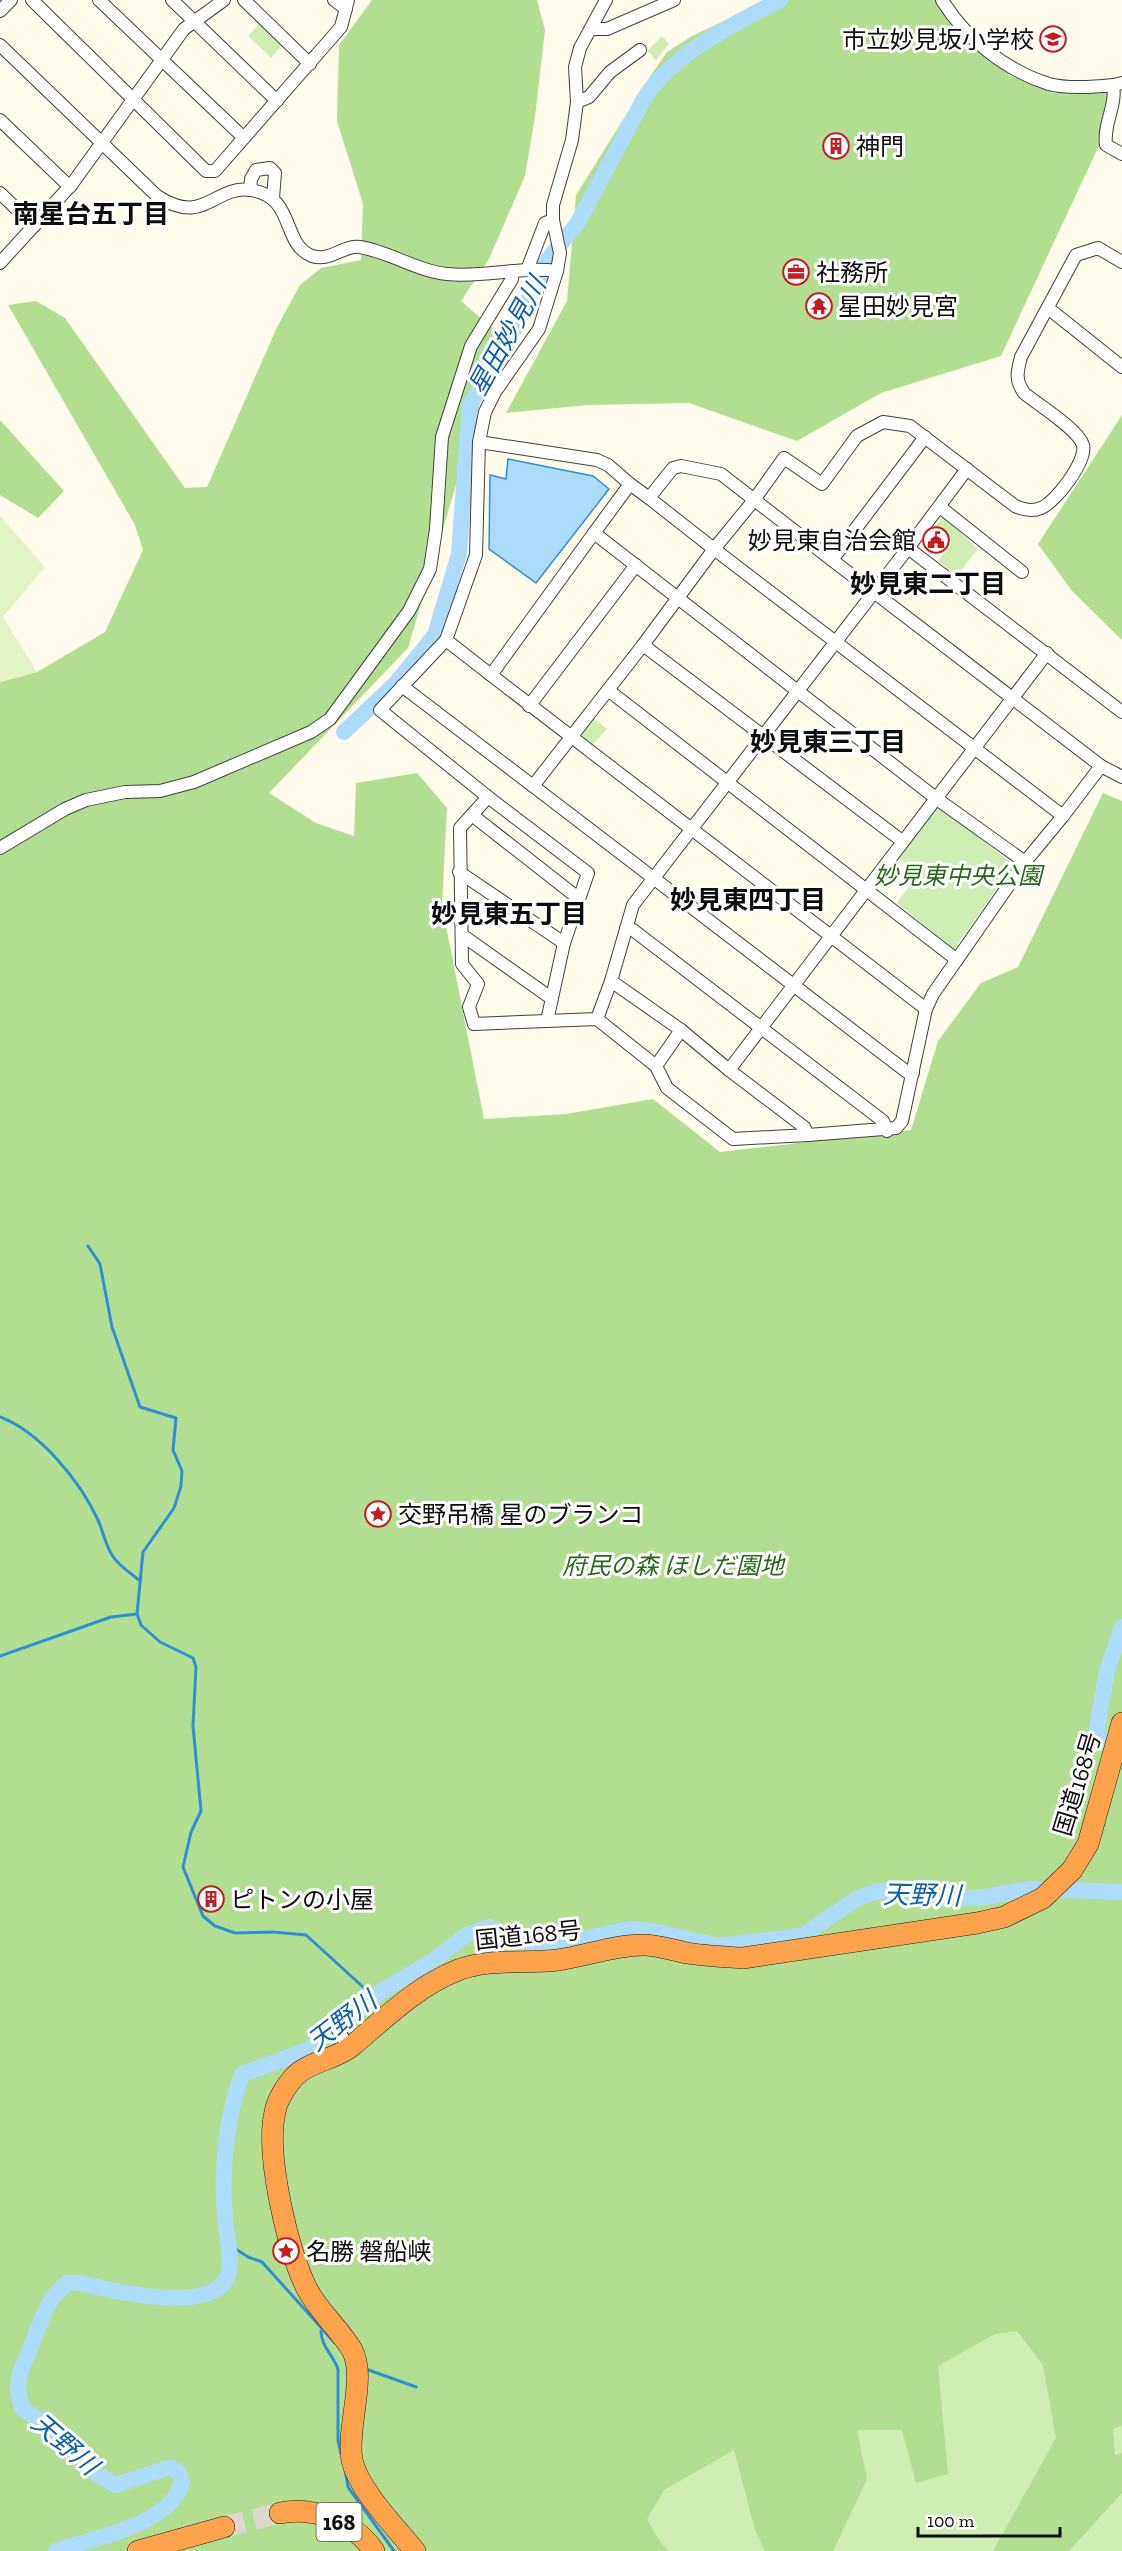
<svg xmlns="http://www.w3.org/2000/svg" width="1122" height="2551" font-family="'Zilla Slab','Noto Sans JP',serif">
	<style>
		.green { fill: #cfecb3 }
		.forest { fill: #b2de91 }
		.pitch { fill: #e2f3c6 }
		.water { fill: #addbfa; stroke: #2f8fd6; stroke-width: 1.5 }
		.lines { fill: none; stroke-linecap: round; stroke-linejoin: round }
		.stream { stroke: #2f8fd6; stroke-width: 3 }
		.river { stroke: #addbfa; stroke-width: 16 }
		.highway-tunnel { stroke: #dbd8cb; stroke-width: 21; stroke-dasharray: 21 10; stroke-linecap: butt }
		.street-casing { stroke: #404040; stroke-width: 14 }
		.highway-casing { stroke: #1e1e1e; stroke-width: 22 }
		.street { stroke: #fff; stroke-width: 12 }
		.highway { stroke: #fea24b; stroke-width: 21 }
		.labels { text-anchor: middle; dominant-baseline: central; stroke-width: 6; stroke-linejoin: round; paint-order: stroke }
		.shield { fill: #fff; stroke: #565656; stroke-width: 1.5 }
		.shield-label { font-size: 22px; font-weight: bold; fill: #0d0d0d }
		.poi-label { font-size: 24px; fill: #0d0d0d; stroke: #fff; text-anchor: start }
		.park-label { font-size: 24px; font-style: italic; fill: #276919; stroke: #fff }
		.street-label { font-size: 24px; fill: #0d0d0d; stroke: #fff }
		.neighbourhood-label { font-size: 26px; font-weight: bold; fill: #0d0d0d; stroke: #fff }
		.water-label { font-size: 26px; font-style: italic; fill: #0e60a7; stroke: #fff }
	</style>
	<rect width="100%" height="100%" fill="#fffcec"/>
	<g class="green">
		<path d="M 259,24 L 282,45 L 271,58 L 248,36 Z"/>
		<path d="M 662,36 L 669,44 L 656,60 L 647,51 Z"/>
		<path d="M 943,517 L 978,549 L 957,575 L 938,561 L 952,543 L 935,527 Z"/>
		<path d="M 592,717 L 607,729 L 592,745 L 578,734 Z"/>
		<path d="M 938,806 L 1014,865 L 954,949 L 897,903 L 917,875 L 899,858 Z"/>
		<path d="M 1015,2318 L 1122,2393 L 1122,2551 L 653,2551 L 632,2481 Z"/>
	</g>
	<g class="forest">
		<path d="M 372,0 L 537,0 L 545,30 L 535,117 L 525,176 L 489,259 L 461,301 L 500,335 L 408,648 L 269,793 L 316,823 L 354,836 L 356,783 L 417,773 L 447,808 L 442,905 L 484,1119 L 566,1114 L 653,1099 L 720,1152 L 911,1130 L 938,1041 L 981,983 L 1018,967 L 1103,793 L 1122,801 L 1122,2426 L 1113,2429 L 1115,2455 L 1122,2453 L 1122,2493 L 1069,2551 L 993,2551 L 1056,2438 L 1043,2365 L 1017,2331 L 995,2334 L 938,2366 L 948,2474 L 916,2483 L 902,2430 L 857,2430 L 867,2479 L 833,2551 L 765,2551 L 755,2530 L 734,2450 L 664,2490 L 647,2519 L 660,2542 L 669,2551 L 0,2551 L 0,682 L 37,672 L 105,632 L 143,550 L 135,525 L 8,305 L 36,301 L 65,318 L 185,488 L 207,487 L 277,327 L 300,285 L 321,268 L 361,260 L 363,204 L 337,121 L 339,45 Z"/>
		<path d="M 768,0 L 947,0 L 948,20 L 1009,75 L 1053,93 L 1110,91 L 1102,139 L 1001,356 L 881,393 L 797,441 L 689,403 L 588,405 L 506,413 L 567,301 L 576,195 L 651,75 L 667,52 L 692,36 Z"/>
		<path d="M 1122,415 L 1122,640 L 1072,591 L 1038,544 Z"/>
		<path d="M 0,420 L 64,491 L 38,518 L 0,495 Z"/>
	</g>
	<path class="pitch" d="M 0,516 L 45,567 L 3,617 L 37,672 L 0,682 Z"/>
	<path class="water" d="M 508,459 L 593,476 L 609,489 L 536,583 L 489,549 L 490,475 L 506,479 Z"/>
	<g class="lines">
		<g class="stream">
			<path d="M 88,1246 L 100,1264 L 112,1327 L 140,1407 L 176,1418 L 173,1450 L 182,1471 L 181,1486 L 174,1508 L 143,1552 L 137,1614 L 141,1625 L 160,1642 L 193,1658 L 196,1667 L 193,1726 L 201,1811 L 191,1832 L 183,1867 L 203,1916 L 215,1926 L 235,1933 L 273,1932 L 306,1935 L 374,1997"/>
			<path d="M 0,1417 C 40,1432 80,1481 98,1520 C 103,1531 105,1544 112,1555 C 118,1565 130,1573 139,1580"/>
			<path d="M 0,1656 L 111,1617 L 137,1614"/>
			<path d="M 228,2244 L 248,2257 L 262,2262 L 335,2343"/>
			<path d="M 321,2331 C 321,2346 333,2355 338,2369 L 338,2440 L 341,2454"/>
			<path d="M 366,2369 L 416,2387"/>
			<path d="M 345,2470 L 348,2487 L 394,2551"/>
		</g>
		<g class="river">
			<path d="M 344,732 L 396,683 L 435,635 L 459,554 L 470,404 L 497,365 L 548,259 L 577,224 L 645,97 C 678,50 731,26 780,0"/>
			<path d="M 1122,1627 L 1107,1671 L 1096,1733 L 1122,1753"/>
			<path d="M 56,2551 C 92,2538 172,2525 182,2482 L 178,2472 L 170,2467 L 116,2485 L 89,2469 L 68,2442 L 22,2408 L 18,2391 L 19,2375 L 46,2309 L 52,2298 L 67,2283 L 80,2283 C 112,2291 204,2313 225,2281 C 234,2268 228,2242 226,2227 C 220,2177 225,2121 242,2074 L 308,2050 L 382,1991 L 431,1962 L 466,1935 L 489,1927 L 519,1941 L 559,1944 L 630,1929 L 652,1931 L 718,1946 L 802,1936 L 856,1899 L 878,1891 L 928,1891 L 944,1899 L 984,1897 L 1031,1889 L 1122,1892"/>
		</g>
		<path class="highway-tunnel" d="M 224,2527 L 280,2513"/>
		<g class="street-casing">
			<g id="street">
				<path d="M 32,0 L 206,171 L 215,171 L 341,27 L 348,0"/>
				<path d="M 99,0 L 244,138"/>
				<path d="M 172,0 L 277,101"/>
				<path d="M 244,0 L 310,64"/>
				<path d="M 334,0 L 346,9"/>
				<path d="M 942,0 C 966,39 1005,70 1049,84 C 1068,89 1094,87 1113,85"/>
				<path d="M 0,11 L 11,0"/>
				<path d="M 592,29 L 607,29 L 674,0"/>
				<path d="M 0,45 L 157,196 C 205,227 213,185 251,190 C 296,197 281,244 312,256 C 330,262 343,245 360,247 C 390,252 417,271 447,274 C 484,278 521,266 557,271"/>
				<path d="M 1122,83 L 1113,85 C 1117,105 1103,124 1106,145 L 1122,154"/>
				<path d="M 577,102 L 589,97 L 610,72 L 640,50"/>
				<path d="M 0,120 L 70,187"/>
				<path d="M 250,190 L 251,179 L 256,170 L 270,168 L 275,173 L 273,198"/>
				<path d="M 0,193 L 34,226"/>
				<path d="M 0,263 L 72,184 L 184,29 L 224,0"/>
				<path d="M 527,270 L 545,223 L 553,220"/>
				<path d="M 1048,308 L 1122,367"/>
				<path d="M 925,437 L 832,560 L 1101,766"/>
				<path d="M 479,442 L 597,460 L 608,465 L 630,484"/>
				<path d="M 967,469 L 908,548 L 1122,712"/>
				<path d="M 649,498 L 630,484 L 594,533 L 937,799 L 1025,862"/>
				<path d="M 940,507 L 1022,572"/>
				<path d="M 594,533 L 491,675 L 446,640 L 380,710 L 488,797 L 460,828 L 462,964 L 478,984 L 469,1007 L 474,1024 L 597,1019 L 656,1066 L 667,1088 L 733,1139 L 808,1135"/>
				<path d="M 832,560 L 721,474 L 681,466 L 673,468 L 649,498 L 714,549 L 754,500 L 784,458 L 822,484 L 857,436 L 883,422 L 910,426 L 1015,506 C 1024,510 1032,512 1041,508 C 1056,502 1087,461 1083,445 C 1078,429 1037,404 1024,393 C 1015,380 1017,372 1021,357 L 1076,255 L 1098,248 L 1122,262"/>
				<path d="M 446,640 L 476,555 L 479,442 L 485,412 L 495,392 L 539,329 L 557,271 L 560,253 L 553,220 L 553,205 L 572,140 L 577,102 L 575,67 L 580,48 L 606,0"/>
				<path d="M 643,645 L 902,841"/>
				<path d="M 1047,653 L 729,1070 L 804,1127 L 808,1135 L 896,1128 L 902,1121 L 926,1009 L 933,994 L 1025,862 L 1063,816"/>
				<path d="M 491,675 L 926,1009"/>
				<path d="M 402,686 L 533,786"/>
				<path d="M 608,690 L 957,960"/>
				<path d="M 529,706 L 636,565"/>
				<path d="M 488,797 L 588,873 L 564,943 L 547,1021"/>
				<path d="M 472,815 L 578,898"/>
				<path d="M 0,848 L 65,809 L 86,800 L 125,792 L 160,791 L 194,782 L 311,732 L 330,719 L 409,611 L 430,569 L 436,529 L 442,437 L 471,346 L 512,279 L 513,271"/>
				<path d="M 459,872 L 564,943"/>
				<path d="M 626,929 L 633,930 L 883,1121 L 887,1131"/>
				<path d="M 462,935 L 551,998"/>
				<path d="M 611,981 L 633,905 L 908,548"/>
				<path d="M 597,1019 L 611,981 L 681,1030"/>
				<path d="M 656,1066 L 681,1030 L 729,1070"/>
				<path d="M 913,1073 L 907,1072 L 533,786 L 643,645 L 714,549 L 1063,816 L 1101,766 L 1122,777"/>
				<path d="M 332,2020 L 349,2048"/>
			</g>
		</g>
		<g class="highway-casing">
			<g id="highway">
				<path d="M 280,2513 C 314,2506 353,2521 374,2551"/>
				<path d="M 138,2551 L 224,2527"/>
				<path d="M 415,2551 C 396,2528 358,2489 352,2460 C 346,2428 367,2377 352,2350 C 339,2328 319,2312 307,2289 C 288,2250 265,2155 275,2112 C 277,2100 286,2086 294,2077 C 309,2061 335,2060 352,2046 C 385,2018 417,1986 458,1970 C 489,1958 526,1964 558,1960 C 586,1956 614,1945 643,1945 C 657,1945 673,1950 687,1953 C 706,1956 724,1957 743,1958 L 977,1923 L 1004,1917 L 1043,1898 L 1072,1870 L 1088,1844 L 1122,1723"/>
			</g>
		</g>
		<use href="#street" class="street"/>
		<use href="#highway" class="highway"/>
	</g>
	<defs>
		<g id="school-ring" transform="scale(1.35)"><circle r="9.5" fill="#fff" stroke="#c61b1f" stroke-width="1.5"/><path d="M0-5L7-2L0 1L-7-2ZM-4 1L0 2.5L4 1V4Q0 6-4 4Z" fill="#c61b1f"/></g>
		<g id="building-ring" transform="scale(1.35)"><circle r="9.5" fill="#fff" stroke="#c61b1f" stroke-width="1.5"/><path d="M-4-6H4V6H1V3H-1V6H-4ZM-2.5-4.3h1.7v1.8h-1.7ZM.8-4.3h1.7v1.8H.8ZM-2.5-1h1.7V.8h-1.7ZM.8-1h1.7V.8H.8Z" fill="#c61b1f"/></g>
		<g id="office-ring" transform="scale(1.35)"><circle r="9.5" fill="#fff" stroke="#c61b1f" stroke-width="1.5"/><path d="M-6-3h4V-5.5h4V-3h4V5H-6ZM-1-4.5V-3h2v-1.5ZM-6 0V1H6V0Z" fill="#c61b1f"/></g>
		<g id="temple-ring" transform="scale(1.35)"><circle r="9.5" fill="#fff" stroke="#c61b1f" stroke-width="1.5"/><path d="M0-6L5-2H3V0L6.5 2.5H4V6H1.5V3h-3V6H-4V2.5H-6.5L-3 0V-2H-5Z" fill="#c61b1f"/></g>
		<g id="civic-ring" transform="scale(1.35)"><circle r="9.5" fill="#fff" stroke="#c61b1f" stroke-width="1.5"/><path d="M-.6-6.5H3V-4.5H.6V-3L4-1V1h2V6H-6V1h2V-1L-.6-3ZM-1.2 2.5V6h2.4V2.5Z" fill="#c61b1f"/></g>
		<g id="sight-ring" transform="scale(1.35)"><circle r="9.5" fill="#fff" stroke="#c61b1f" stroke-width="1.5"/><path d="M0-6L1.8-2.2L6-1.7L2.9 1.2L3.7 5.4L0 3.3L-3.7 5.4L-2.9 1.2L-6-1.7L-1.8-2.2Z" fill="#c61b1f"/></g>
	</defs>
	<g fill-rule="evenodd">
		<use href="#school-ring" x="1053" y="39"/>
		<use href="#building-ring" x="836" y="146"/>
		<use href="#office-ring" x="796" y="272"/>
		<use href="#temple-ring" x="819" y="306"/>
		<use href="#civic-ring" x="936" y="540"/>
		<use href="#sight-ring" x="378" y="1514"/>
		<use href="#building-ring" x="211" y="1899"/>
		<use href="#sight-ring" x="286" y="2251"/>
	</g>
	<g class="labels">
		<rect class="shield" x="316.5" y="2503" width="45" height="38" rx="4.5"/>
		<g class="shield-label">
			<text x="339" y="2522">168</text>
		</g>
		<g class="poi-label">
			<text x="1034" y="39" text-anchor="end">市立妙見坂小学校</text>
			<text x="856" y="146">神門</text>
			<text x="816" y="272">社務所</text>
			<text x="838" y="306">星田妙見宮</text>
			<text x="916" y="540" text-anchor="end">妙見東自治会館</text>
			<text x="398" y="1514">交野吊橋 星のブランコ</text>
			<text x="230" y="1899">ピトンの小屋</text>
			<text x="306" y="2251">名勝 磐船峡</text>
		</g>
		<g class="park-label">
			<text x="958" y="875">妙見東中央公園</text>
			<text x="673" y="1565">府民の森 ほしだ園地</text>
		</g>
		<g class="street-label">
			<text transform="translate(1077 1784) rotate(-73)">国道168号</text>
			<text transform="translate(528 1935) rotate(-6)">国道168号</text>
		</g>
		<g class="neighbourhood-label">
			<text x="91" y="214">南星台五丁目</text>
			<text x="928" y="584">妙見東二丁目</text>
			<text x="828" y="742">妙見東三丁目</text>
			<text x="748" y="900">妙見東四丁目</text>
			<text x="509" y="914">妙見東五丁目</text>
		</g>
		<g class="water-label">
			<text transform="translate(507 336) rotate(-61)">星田妙見川</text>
			<text transform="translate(922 1895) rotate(1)">天野川</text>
			<text transform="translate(342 2021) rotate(-37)">天野川</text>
			<text transform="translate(65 2444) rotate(41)">天野川</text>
		</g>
	</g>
	<path d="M918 2527v9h142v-9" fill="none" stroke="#0d0d0d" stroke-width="3"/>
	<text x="927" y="2527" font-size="18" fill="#0d0d0d" stroke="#ffffff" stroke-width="4.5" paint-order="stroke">100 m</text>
</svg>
